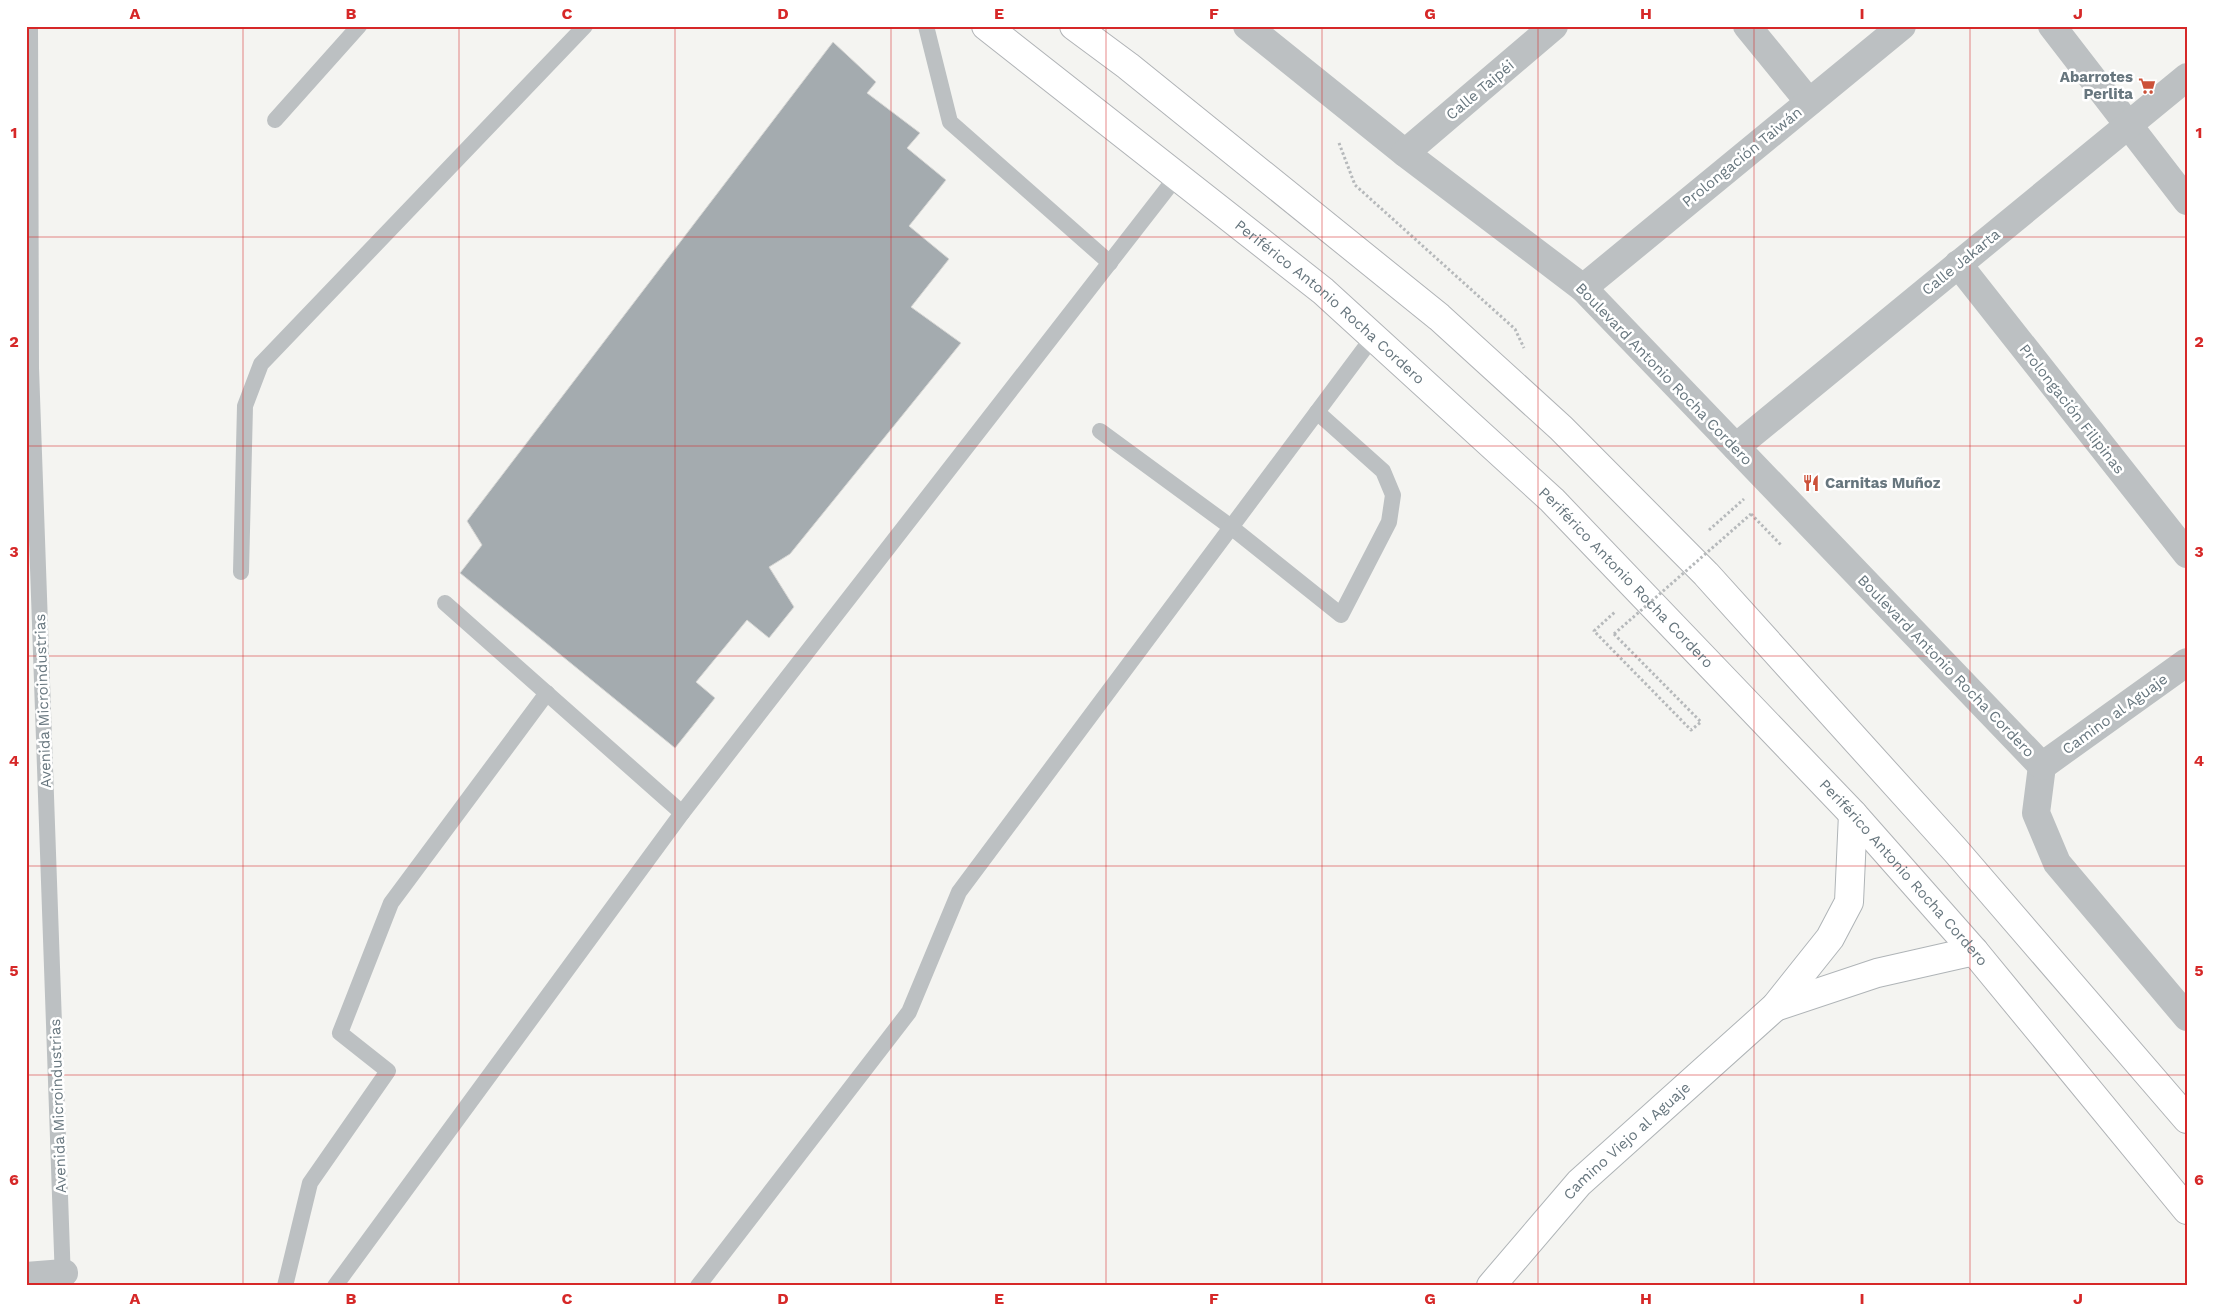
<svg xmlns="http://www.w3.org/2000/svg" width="2213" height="1312" font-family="'Work Sans',sans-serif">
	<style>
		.building { fill: #a4abaf; stroke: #d6d6d4 }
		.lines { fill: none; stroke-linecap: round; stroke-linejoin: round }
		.secondary-casing { stroke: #afb4b7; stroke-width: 30 }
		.highway-casing { stroke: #b0b3b6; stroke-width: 30 }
		.path { stroke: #b6b9bb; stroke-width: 3; stroke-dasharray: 2.5 2.5; stroke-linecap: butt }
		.lane { stroke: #bcc0c2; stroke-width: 16 }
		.street { stroke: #bcc0c2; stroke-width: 28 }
		.secondary { stroke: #fff; stroke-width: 28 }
		.highway { stroke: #fff; stroke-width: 28 }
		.path-bridge { stroke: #b6b9bb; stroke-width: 3; stroke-dasharray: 2.5 2.5; stroke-linecap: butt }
		.grid { fill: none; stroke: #d62828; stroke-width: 1; stroke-opacity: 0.55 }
		.labels { text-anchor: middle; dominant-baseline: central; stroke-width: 5; stroke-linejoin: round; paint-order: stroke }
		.poi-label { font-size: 15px; font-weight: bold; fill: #67767e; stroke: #fff; text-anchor: end }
		.street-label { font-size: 15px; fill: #67767e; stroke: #fff }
		.neatline { fill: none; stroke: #d62828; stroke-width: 2 }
		.grid-label { font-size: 16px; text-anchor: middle; font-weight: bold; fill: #d62828 }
	</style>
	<rect width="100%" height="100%" fill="#f4f4f1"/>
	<path class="building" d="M 833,42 L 876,82 L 867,93 L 920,133 L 907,148 L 946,180 L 909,226 L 949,259 L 911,307 L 961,343 L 790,554 L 769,567 L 794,607 L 769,638 L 747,620 L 696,682 L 715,698 L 675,748 L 460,573 L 482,545 L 467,521 Z"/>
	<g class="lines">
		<g class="secondary-casing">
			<g id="secondary">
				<path d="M 1775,1007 L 1877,973 L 1974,951"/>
				<path id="s1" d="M 1491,1286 L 1579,1183 L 1775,1007 L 1830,938 L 1849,902 L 1853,814"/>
			</g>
		</g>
		<g class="highway-casing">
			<g id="highway">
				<path id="s2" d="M 986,26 L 1323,291 L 1552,500 L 1853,814 L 1974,951 L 2187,1210"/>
				<path d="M 1074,26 L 1128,66 L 1439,317 L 1561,428 L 1706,574 L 1956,851 L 2187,1119"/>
			</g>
		</g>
		<g class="path">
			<path d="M 1339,143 L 1355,185 L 1515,329 L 1524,348"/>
			<path d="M 1751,514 L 1781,545"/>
			<path d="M 1709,530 L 1744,499"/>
			<path d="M 1614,634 L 1701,722 L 1691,730 L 1594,631 L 1616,611"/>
		</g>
		<g class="lane">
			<path d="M 30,26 L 31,368 L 63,1281"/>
			<path d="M 926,26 L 950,122 L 1110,263"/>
			<path d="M 275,120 L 359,26"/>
			<path d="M 1100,431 L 1231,527 L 1341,615 L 1389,522 L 1393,495 L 1383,471 L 1317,412"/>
			<path d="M 241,572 L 245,406 L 261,364 L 585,26"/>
			<path d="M 445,603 L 682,813"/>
			<path d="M 285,1286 L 310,1183 L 388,1071 L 340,1033 L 391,903 L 547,693"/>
			<path d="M 335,1286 L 682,813 L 1177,176"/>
			<path d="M 698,1286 L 909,1012 L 959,892 L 1373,337"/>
		</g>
		<g class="street">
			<path d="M 1247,26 L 1405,153 L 1583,288 L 2042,766"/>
			<path d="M 1747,26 L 1809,102"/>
			<path d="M 2052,26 L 2187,201"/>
			<path d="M 1405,153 L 1554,26"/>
			<path d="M 1958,264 L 2187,554"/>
			<path d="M 1583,288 L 1902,26"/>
			<path d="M 1736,447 L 2187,77"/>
			<path d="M 2042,766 L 2036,813 L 2057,863 L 2187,1017"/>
			<path d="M 2042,766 L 2187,662"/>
			<path d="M 26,1276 L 64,1273"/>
		</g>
		<use href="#secondary" class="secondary"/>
		<use href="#highway" class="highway"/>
		<path class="path-bridge" d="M 1614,634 L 1751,514"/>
	</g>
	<path class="grid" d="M 243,26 L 243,1286M 459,26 L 459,1286M 675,26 L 675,1286M 891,26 L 891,1286M 1106,26 L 1106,1286M 1322,26 L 1322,1286M 1538,26 L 1538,1286M 1754,26 L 1754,1286M 1970,26 L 1970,1286M 26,237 L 2187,237M 26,446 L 2187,446M 26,656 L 2187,656M 26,866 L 2187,866M 26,1075 L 2187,1075"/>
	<defs>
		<g id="supermarket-bare" transform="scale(1.35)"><path d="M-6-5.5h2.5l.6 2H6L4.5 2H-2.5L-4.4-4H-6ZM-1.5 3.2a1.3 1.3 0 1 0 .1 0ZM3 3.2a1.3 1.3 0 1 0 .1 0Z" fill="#cc5139" stroke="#fff" stroke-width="2.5" paint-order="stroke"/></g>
		<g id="restaurant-bare" transform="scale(1.35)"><path d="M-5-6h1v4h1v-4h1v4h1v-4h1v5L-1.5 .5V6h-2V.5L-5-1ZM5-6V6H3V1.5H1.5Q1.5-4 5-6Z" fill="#cc5139" stroke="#fff" stroke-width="2.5" paint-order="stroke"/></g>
	</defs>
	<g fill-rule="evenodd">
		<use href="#supermarket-bare" x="2147" y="86"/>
		<use href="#restaurant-bare" x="1811" y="483"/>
	</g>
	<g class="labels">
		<g class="poi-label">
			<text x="2133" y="77">Abarrotes<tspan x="2133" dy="17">Perlita</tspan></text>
			<text x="1825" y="483" text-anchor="start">Carnitas Muñoz</text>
		</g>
		<g class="street-label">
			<text transform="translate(1480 90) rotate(-40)">Calle Taipéi</text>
			<text transform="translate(1742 157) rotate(-39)">Prolongación Taiwán</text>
			<text transform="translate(1961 262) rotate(-39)">Calle Jakarta</text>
			<text stroke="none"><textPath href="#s2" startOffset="441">Periférico Antonio Rocha Cordero</textPath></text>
			<text transform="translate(1664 374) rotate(46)">Boulevard Antonio Rocha Cordero</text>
			<text transform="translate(2072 409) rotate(52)">Prolongación Filipinas</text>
			<text stroke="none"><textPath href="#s2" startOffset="846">Periférico Antonio Rocha Cordero</textPath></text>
			<text transform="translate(1946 666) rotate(46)">Boulevard Antonio Rocha Cordero</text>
			<text transform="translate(43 701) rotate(-92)">Avenida Microindustrias</text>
			<text transform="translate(2115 714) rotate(-36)">Camino al Aguaje</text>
			<text stroke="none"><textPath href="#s2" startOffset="1251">Periférico Antonio Rocha Cordero</textPath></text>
			<text transform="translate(58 1106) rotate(-92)">Avenida Microindustrias</text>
			<text stroke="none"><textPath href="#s1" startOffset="199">Camino Viejo al Aguaje</textPath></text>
		</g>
	</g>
	<rect width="2213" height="1312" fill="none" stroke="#ffffff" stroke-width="55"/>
	<rect x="28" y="28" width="2158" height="1256" class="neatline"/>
	<g class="grid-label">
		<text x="135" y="19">A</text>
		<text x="351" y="19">B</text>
		<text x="567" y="19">C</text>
		<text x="783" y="19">D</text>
		<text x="999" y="19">E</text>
		<text x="1214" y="19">F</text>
		<text x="1430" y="19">G</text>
		<text x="1646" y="19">H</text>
		<text x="1862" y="19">I</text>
		<text x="2078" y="19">J</text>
		<text x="14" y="138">1</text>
		<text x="2199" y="138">1</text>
		<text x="14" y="347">2</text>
		<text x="2199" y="347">2</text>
		<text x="14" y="557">3</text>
		<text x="2199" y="557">3</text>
		<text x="14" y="766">4</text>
		<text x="2199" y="766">4</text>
		<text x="14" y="976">5</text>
		<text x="2199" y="976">5</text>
		<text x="14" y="1185">6</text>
		<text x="2199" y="1185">6</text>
		<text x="135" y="1304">A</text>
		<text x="351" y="1304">B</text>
		<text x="567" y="1304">C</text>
		<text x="783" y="1304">D</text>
		<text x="999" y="1304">E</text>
		<text x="1214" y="1304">F</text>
		<text x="1430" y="1304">G</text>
		<text x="1646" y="1304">H</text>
		<text x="1862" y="1304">I</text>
		<text x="2078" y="1304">J</text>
	</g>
</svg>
